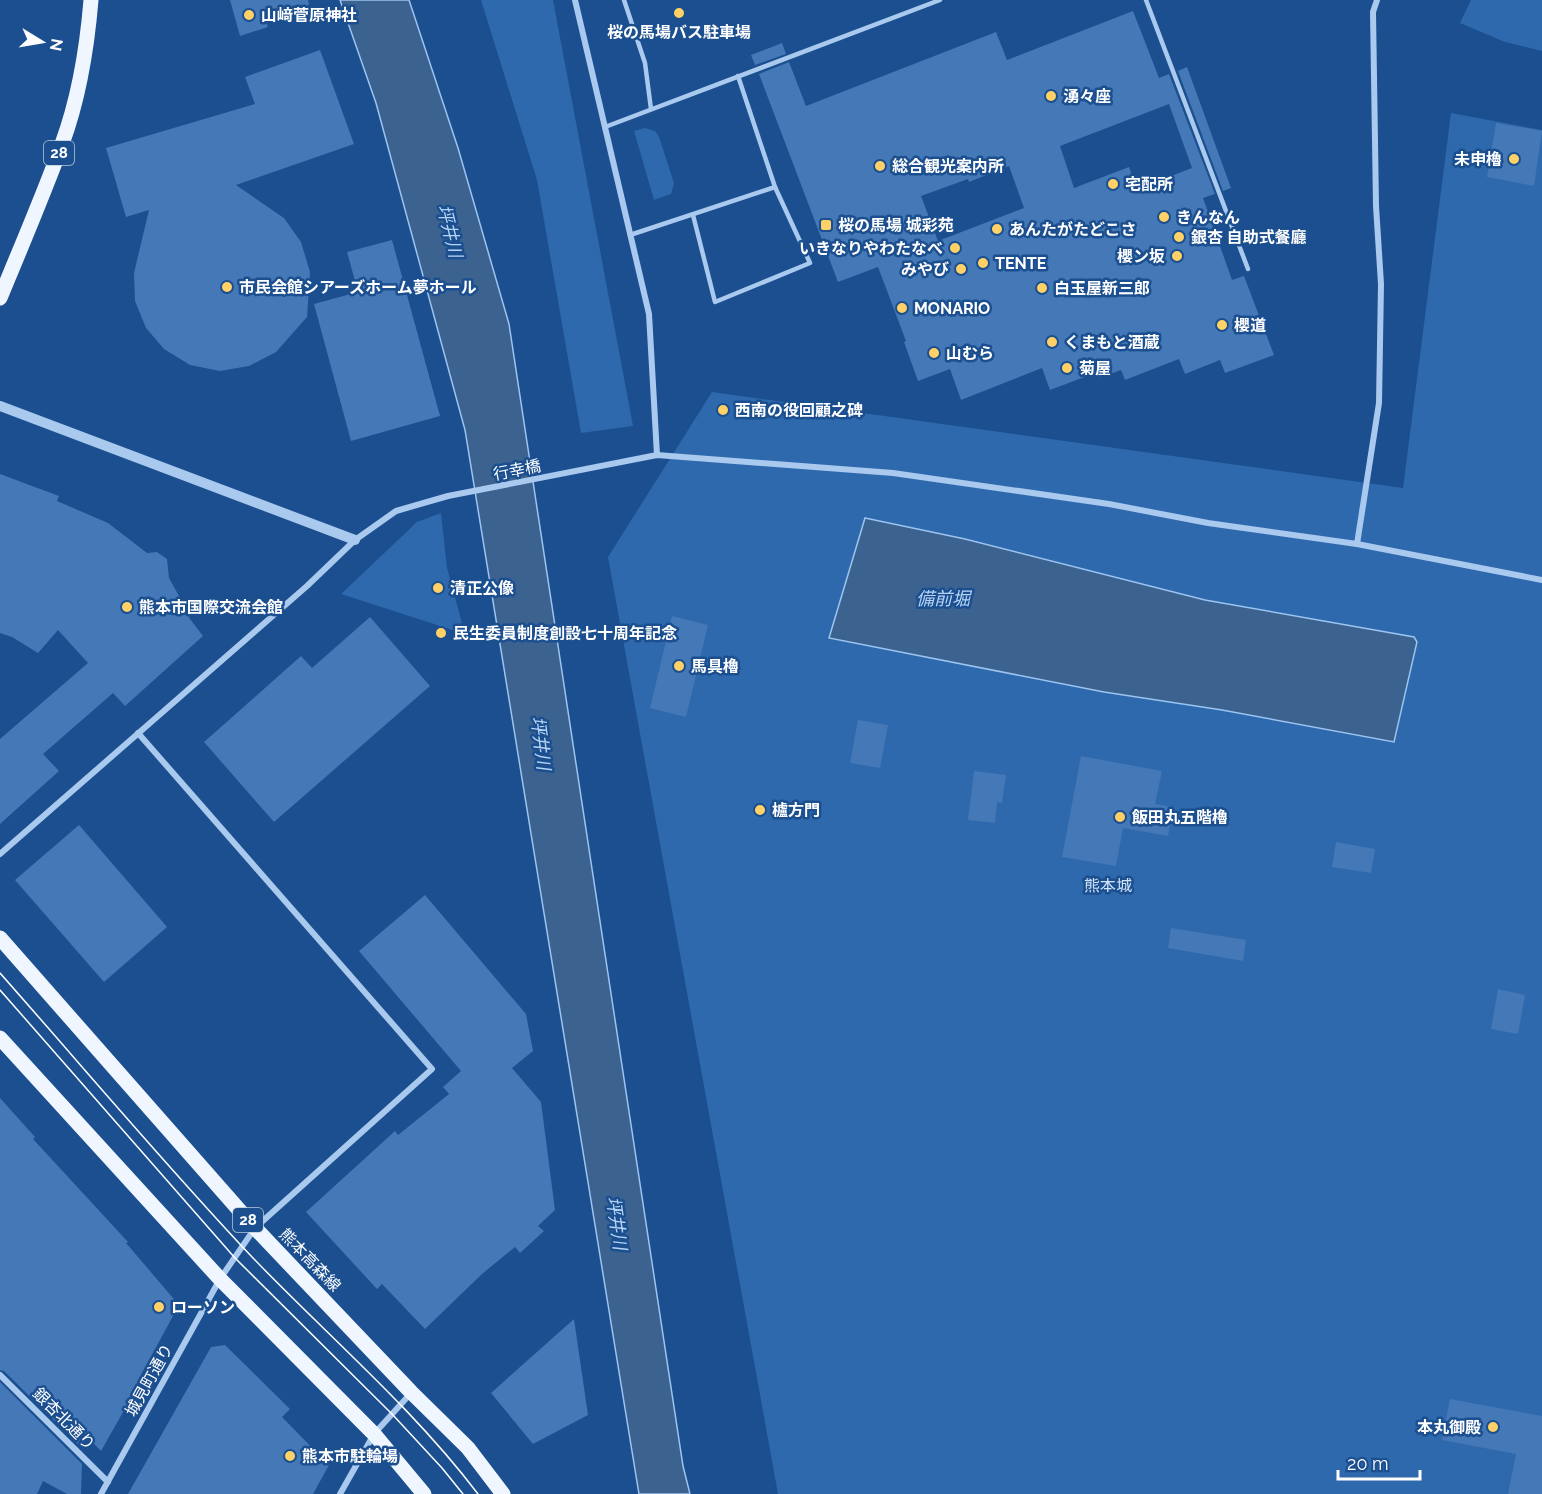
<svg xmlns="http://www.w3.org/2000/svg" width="1542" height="1494" font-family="Raleway,'Noto Sans JP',sans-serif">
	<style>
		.green { fill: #2e69ad }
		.water { fill: #3c6290; stroke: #9cc4f0; stroke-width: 1.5 }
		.building { fill: #4478b7; fill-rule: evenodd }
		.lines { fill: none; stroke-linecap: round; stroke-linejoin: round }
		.service { stroke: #a9c9ee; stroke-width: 4.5 }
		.minor { stroke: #a9c9ee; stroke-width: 6 }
		.tertiary { stroke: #a9c9ee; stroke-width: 10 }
		.primary { stroke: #f0f6ff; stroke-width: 15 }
		.tram { stroke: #fff; stroke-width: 1.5 }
		.poi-dot { fill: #ffd166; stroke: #1b4f8f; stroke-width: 2 }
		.labels { text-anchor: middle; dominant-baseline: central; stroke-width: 5; stroke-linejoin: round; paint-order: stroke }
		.shield { fill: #1b4f8f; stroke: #bbcadd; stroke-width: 1.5 }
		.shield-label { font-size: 15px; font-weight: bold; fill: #fff }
		.poi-label { font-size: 16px; font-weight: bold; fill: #fff; stroke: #1b4f8f; text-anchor: start }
		.street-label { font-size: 16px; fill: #fff; stroke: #1b4f8f }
		.park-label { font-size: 16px; fill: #cfe3fa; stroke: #1b4f8f }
		.water-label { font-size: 18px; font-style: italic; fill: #b5d3f5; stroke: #1b4f8f }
	</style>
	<rect width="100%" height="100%" fill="#1b4f8f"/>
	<g class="green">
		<path d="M 481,0 L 553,0 L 633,426 L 581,433 L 537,180 Z"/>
		<path d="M 1471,0 L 1542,0 L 1542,51 L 1505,42 L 1460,23 Z"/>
		<path d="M 1451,113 L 1542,130 L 1542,1494 L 778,1494 L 608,557 L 712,392 L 1403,488 Z"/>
		<path d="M 645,128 L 655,131 L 659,137 L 674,183 L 671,194 L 654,200 L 634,131 Z"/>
		<path d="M 441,513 L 447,568 L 465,634 L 341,594 L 417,522 Z"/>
	</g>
	<g class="water">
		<path d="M 340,0 L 409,0 L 458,148 L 509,324 L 683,1466 L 690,1494 L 639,1494 L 465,430 L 376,103 Z"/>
		<path d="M 865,518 L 965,539 L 1205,600 L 1414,637 L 1417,642 L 1394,742 L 1222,710 L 1104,692 L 829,638 Z"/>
	</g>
	<g class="building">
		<path d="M 230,0 L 308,0 L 309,5 L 265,19 L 268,27 L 240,36 Z"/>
		<path d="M 1133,11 L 1159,78 L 1169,74 L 1215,194 L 1203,198 L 1232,280 L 1244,276 L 1274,355 L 1225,373 L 1220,360 L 1185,374 L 1179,359 L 1125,380 L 1121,370 L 1100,378 L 1098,372 L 1050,390 L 1042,368 L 961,400 L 950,369 L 918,381 L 904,342 L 906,341 L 878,267 L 838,282 L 759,74 L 789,62 L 806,106 L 996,32 L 1007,60 ZM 1169,104 L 1192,168 L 1137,189 L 1129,167 L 1074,188 L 1060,146 ZM 1009,166 L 1024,208 L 938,241 L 921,196 L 968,179 L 969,182 Z"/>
		<path d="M 782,43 L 786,54 L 755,65 L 751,55 Z"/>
		<path d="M 320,50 L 354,144 L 236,185 L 284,218 L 301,242 L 310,272 L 307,317 L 276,352 L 249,366 L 220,371 L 190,365 L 164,349 L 146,328 L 135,301 L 134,273 L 149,210 L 126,217 L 106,148 L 255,104 L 245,77 Z"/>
		<path d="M 1187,67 L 1231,188 L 1223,191 L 1178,71 Z"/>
		<path d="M 1496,123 L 1542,131 L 1534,186 L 1487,177 Z"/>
		<path d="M 392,240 L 440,416 L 351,441 L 314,304 L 358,292 L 347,252 Z"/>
		<path d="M 0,474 L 59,496 L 57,501 L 108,523 L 147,553 L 157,552 L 167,559 L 169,578 L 184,605 L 190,619 L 203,636 L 125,706 L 113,693 L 43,754 L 59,771 L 0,824 L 0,739 L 88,663 L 58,630 L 38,653 L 12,637 L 0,633 Z"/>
		<path d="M 672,616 L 708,625 L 686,717 L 650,708 Z"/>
		<path d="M 370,617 L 430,686 L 274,822 L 204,742 L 301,656 L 312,668 Z"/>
		<path d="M 858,720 L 888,725 L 880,768 L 850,763 Z"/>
		<path d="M 1081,756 L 1162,771 L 1155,804 L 1173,807 L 1168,836 L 1123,828 L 1116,866 L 1062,857 Z"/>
		<path d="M 974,771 L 1006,775 L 1002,803 L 997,802 L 995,823 L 968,820 Z"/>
		<path d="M 79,825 L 167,927 L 104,982 L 15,880 Z"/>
		<path d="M 1336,842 L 1375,849 L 1371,873 L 1332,867 Z"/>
		<path d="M 425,895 L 526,1014 L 533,1051 L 512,1068 L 541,1102 L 555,1210 L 538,1226 L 544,1231 L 520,1253 L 515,1247 L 482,1274 L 425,1329 L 382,1284 L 377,1289 L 306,1212 L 395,1131 L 398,1135 L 449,1094 L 443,1087 L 461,1071 L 359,951 Z"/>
		<path d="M 1171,928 L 1246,940 L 1243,961 L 1168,948 Z"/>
		<path d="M 1498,989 L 1525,995 L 1518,1034 L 1491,1029 Z"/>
		<path d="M 0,1098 L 35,1137 L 33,1139 L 128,1242 L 126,1243 L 179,1305 L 137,1382 L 139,1384 L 101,1451 L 83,1433 L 83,1449 L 4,1371 L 0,1370 Z"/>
		<path d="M 574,1319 L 588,1415 L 533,1444 L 491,1393 Z"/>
		<path d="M 225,1345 L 290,1409 L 282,1417 L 329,1465 L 313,1494 L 128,1494 L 211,1347 Z"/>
		<path d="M 0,1382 L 82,1464 L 81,1494 L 67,1494 L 43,1481 L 37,1494 L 0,1494 Z"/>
		<path d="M 1450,1399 L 1542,1416 L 1542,1494 L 1508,1494 L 1516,1454 L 1442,1440 Z"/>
	</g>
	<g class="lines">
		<g class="service">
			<path d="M 624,0 L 645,63 L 651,109"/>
			<path d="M 1146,0 L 1248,269"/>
			<path d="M 605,127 L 940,0"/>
			<path d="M 693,215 L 715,302 L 810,263 L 775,187 L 738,76"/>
			<path d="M 630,235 L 775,187"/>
		</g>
		<g class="minor">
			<path d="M 575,0 L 649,314 L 657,455"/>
			<path d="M 1357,544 L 1379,403 L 1381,284 L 1376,206 L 1373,12 L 1377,0"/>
			<path d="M 0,854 L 307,586 L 355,540 L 396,511 L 448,496 L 657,455 L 893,473 L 1109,504 L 1208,523 L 1357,544 L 1542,580"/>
			<path d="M 0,1375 L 108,1482"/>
			<path d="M 101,1494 L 220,1279 L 255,1228 L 432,1069 L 138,733"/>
			<path d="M 340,1494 L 374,1434 L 411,1393"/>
		</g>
		<path class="tertiary" d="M 0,406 L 355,540"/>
		<g class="primary">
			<path d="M 0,298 C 21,247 43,196 62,144 C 79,98 87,49 91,0"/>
			<path d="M 0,938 L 255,1228 L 411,1392 L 468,1448 L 503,1494"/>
			<path d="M 0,1038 L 220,1279 L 374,1434 L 424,1494"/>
		</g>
		<g class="tram">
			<path d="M 0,973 C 84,1068 166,1166 253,1258 C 328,1336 412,1407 478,1494"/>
			<path d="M 0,990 L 235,1258 L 392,1414 L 442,1468 L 463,1494"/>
		</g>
	</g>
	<g class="poi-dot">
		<circle cx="679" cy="13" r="6"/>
		<circle cx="249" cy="15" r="6"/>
		<circle cx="1051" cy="96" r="6"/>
		<circle cx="1514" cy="159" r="6"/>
		<circle cx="880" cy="166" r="6"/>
		<circle cx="1113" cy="184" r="6"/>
		<circle cx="1164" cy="217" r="6"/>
		<rect x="820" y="219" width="12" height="12" rx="3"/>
		<circle cx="997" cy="229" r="6"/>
		<circle cx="1179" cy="237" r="6"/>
		<circle cx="955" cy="248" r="6"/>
		<circle cx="1177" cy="256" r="6"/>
		<circle cx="983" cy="263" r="6"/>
		<circle cx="961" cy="269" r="6"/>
		<circle cx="227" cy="287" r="6"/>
		<circle cx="1042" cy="288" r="6"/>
		<circle cx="902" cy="308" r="6"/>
		<circle cx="1222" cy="325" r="6"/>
		<circle cx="1052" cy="342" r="6"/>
		<circle cx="934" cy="353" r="6"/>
		<circle cx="1067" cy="368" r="6"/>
		<circle cx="723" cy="410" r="6"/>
		<circle cx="438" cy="588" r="6"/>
		<circle cx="127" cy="607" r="6"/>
		<circle cx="441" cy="633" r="6"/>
		<circle cx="679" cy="666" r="6"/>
		<circle cx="760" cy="810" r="6"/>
		<circle cx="1120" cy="817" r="6"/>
		<circle cx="159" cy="1307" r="6"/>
		<circle cx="1493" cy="1427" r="6"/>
		<circle cx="290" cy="1456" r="6"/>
	</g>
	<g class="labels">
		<g class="shield">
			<rect x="44" y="141" width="30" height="24" rx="4.5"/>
			<rect x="233" y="1208" width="30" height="24" rx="4.5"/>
		</g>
		<g class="shield-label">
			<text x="59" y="153">28</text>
			<text x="248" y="1220">28</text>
		</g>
		<g class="poi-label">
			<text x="261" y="15">山﨑菅原神社</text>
			<text x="679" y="32" text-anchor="middle">桜の馬場バス駐車場</text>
			<text x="1063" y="96">湧々座</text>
			<text x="1502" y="159" text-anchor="end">未申櫓</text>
			<text x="892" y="166">総合観光案内所</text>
			<text x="1125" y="184">宅配所</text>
			<text x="1176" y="217">きんなん</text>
			<text x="838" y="225">桜の馬場 城彩苑</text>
			<text x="1009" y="229">あんたがたどこさ</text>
			<text x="1191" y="237">銀杏 自助式餐廳</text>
			<text x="943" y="248" text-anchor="end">いきなりやわたなべ</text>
			<text x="1165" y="256" text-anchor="end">櫻ン坂</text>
			<text x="995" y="263">TENTE</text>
			<text x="949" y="269" text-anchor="end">みやび</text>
			<text x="239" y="287">市民会館シアーズホーム夢ホール</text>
			<text x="1054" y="288">白玉屋新三郎</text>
			<text x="914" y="308">MONARIO</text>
			<text x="1234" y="325">櫻道</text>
			<text x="1064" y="342">くまもと酒蔵</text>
			<text x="946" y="353">山むら</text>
			<text x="1079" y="368">菊屋</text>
			<text x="735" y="410">西南の役回顧之碑</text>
			<text x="450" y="588">清正公像</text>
			<text x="139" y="607">熊本市国際交流会館</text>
			<text x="453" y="633">民生委員制度創設七十周年記念</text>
			<text x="691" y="666">馬具櫓</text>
			<text x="772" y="810">櫨方門</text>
			<text x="1132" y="817">飯田丸五階櫓</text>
			<text x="171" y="1307">ローソン</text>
			<text x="1481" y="1427" text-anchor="end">本丸御殿</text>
			<text x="302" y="1456">熊本市駐輪場</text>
		</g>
		<g class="street-label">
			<text transform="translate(517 470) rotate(-11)">行幸橋</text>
			<text transform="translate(310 1260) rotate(46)">熊本高森線</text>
			<text transform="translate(149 1380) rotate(-61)">城見町通り</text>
			<text transform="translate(64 1419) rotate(45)">銀杏北通り</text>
		</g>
		<g class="park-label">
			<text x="1108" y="885">熊本城</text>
		</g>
		<g class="water-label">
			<text transform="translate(450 231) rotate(76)">坪井川</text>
			<text x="943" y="598">備前堀</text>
			<text transform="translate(541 743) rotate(83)">坪井川</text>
			<text transform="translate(617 1223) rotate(82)">坪井川</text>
		</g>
	</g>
	<g transform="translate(42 42) rotate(101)" stroke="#1b4f8f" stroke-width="4.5" paint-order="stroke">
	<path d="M0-4.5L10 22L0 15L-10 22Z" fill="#ffffff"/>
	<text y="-9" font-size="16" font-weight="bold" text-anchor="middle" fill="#ffffff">N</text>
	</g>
	<path d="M1338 1470v9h82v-9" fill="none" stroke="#ffffff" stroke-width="3"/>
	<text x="1347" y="1470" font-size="18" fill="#ffffff" stroke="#1b4f8f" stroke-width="4.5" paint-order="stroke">20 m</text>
</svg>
